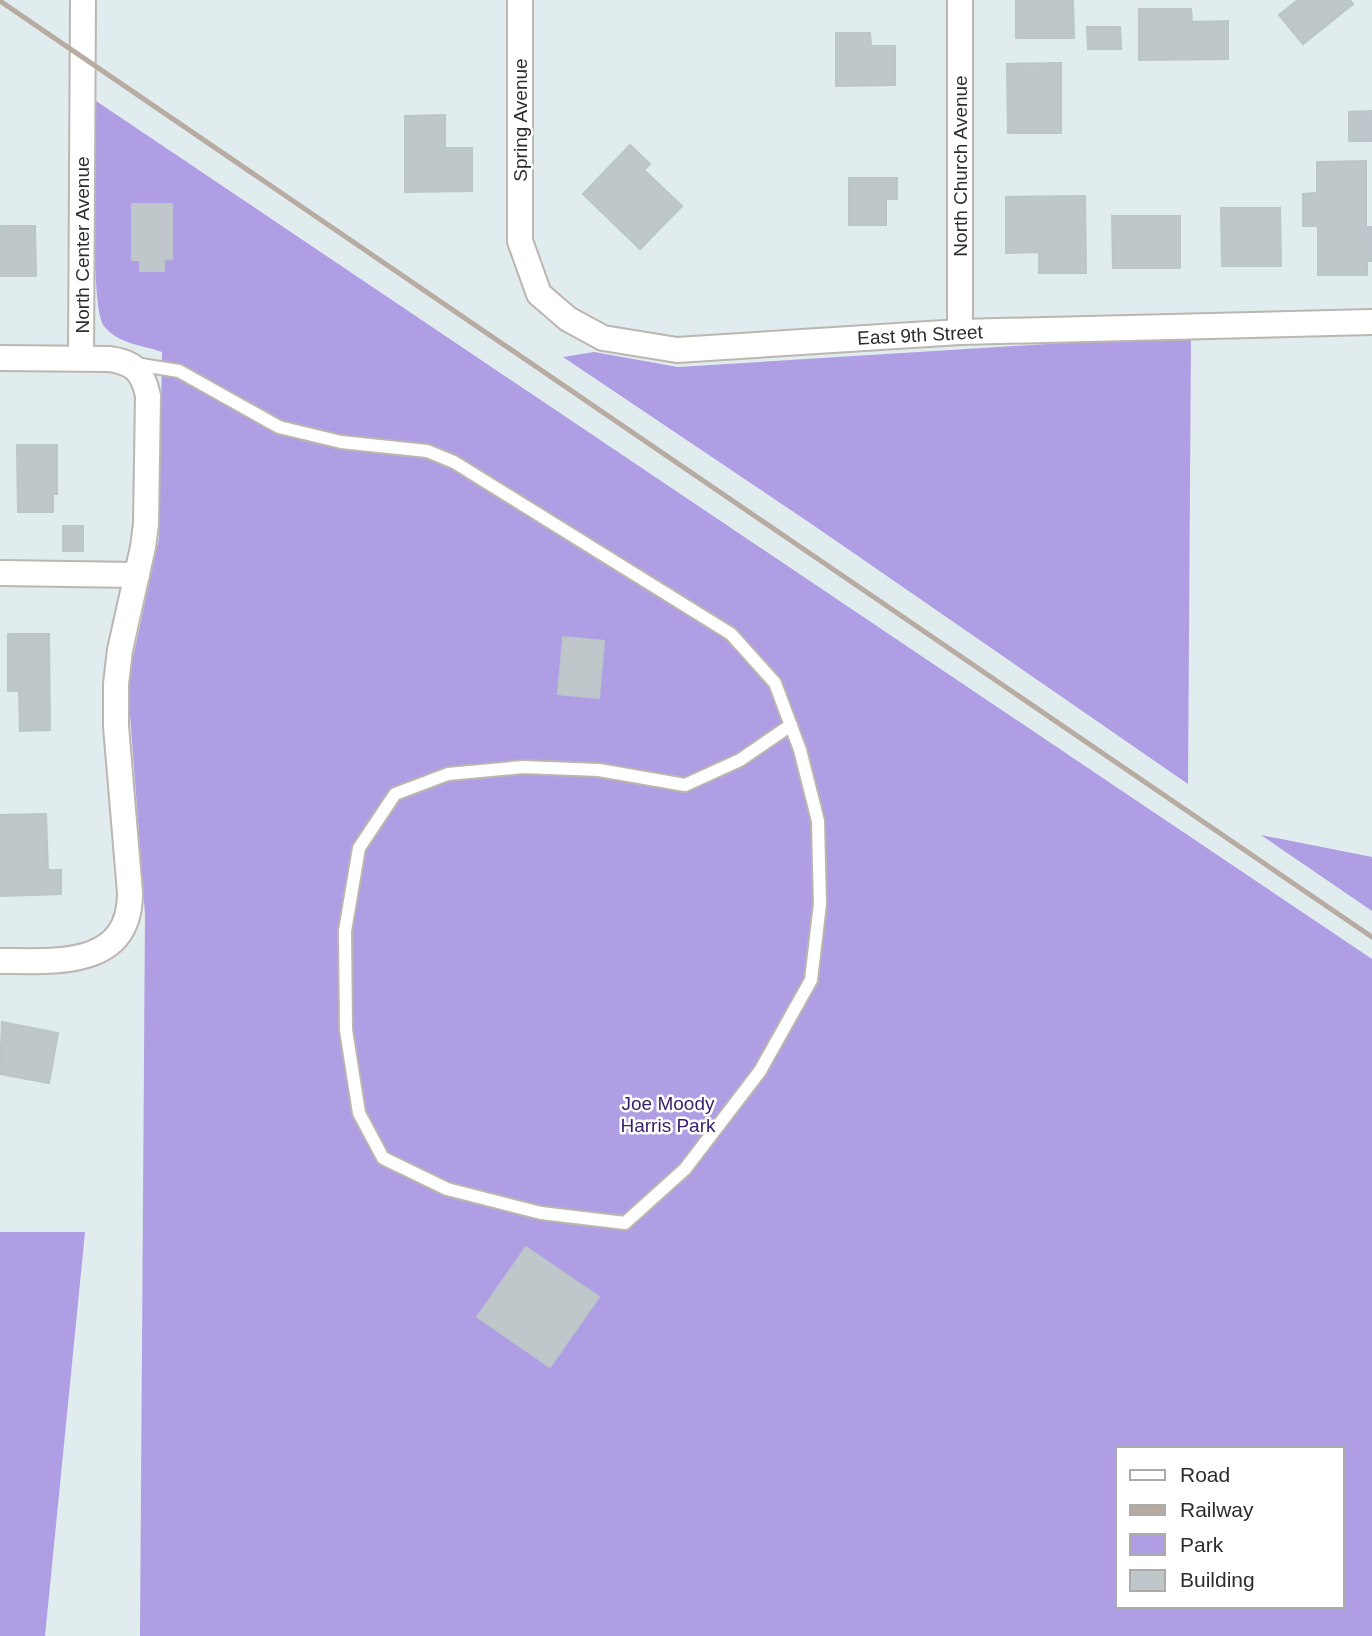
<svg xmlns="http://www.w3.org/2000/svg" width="1372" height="1636" font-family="Helvetica,sans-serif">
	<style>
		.green { fill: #af9ee3; fill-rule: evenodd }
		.building { fill: #bfc7ca; stroke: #b9c6ca; stroke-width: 2 }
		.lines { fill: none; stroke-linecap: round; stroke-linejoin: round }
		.lane-casing { stroke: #bdb5b0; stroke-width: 16 }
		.street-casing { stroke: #bdb5b0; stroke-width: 28 }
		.lane { stroke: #fff; stroke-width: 12 }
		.street { stroke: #fff; stroke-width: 24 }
		.rail { stroke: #b7aba2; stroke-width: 5 }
		.labels { text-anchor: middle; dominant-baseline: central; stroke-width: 5; stroke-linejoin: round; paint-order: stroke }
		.street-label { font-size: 19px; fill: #2d2d2d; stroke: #fff }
		.park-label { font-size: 19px; fill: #3a1d6a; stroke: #fff }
	</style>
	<rect width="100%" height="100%" fill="#e0ecee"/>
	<g class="green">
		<path d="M 96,101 L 1372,959 L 1372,1636 L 140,1636 L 145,914 L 128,688 L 131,667 L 159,538 L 162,352 C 142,345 118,344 104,326 C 89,308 96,135 96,101 ZM 1118,1449 L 1342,1449 L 1342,1606 L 1118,1606 Z"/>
		<path d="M 1191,335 L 1188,784 L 813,525 L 563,357 L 594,352 L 678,367 Z"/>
		<path d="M 1261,835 L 1372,857 L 1372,911 Z"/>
		<path d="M 0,1232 L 85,1232 L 45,1636 L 0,1636 Z"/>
	</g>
	<g class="building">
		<path d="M 1016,0 L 1073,0 L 1074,38 L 1016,38 Z"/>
		<path d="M 1298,0 L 1350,0 L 1353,4 L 1303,44 L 1279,15 Z"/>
		<path d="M 1139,9 L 1191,9 L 1192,22 L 1228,21 L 1228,59 L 1139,60 Z"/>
		<path d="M 1087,27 L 1120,27 L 1121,49 L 1088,49 Z"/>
		<path d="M 836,33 L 870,33 L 871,46 L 895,46 L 895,85 L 836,86 Z"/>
		<path d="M 1061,63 L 1061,133 L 1008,133 L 1007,64 Z"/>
		<path d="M 1372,111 L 1372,141 L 1349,141 L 1349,112 Z"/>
		<path d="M 445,115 L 445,148 L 472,148 L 472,191 L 405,192 L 405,116 Z"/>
		<path d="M 630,145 L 650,164 L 644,170 L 682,206 L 640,249 L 583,194 Z"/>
		<path d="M 1366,161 L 1366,227 L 1372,227 L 1372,261 L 1367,261 L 1367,275 L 1318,275 L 1318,226 L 1303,226 L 1303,194 L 1317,193 L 1317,162 Z"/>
		<path d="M 849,178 L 897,178 L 897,199 L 886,199 L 886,225 L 849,225 Z"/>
		<path d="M 1085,196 L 1086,273 L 1039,273 L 1039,252 L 1006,253 L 1006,197 Z"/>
		<path d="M 132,204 L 172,204 L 172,259 L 164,260 L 164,271 L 140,271 L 140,260 L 132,260 Z"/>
		<path d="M 1221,208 L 1280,208 L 1281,266 L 1222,266 Z"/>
		<path d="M 1112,216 L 1180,216 L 1180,268 L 1113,268 Z"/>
		<path d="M 0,226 L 35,226 L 36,276 L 0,276 Z"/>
		<path d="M 17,445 L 57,445 L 57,494 L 53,494 L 53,512 L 18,512 Z"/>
		<rect x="63" y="526" width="20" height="25"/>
		<path d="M 8,634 L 49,634 L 50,730 L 20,731 L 19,691 L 8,691 Z"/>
		<path d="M 563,637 L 604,641 L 599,698 L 558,694 Z"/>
		<path d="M 46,814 L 48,870 L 61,870 L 61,894 L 0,896 L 0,815 Z"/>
		<path d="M 2,1022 L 58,1033 L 49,1083 L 0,1074 Z"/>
		<path d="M 526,1247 L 599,1297 L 550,1367 L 477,1317 Z"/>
	</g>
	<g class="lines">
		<g class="lane-casing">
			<path id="lane" d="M 135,364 L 179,371 L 279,427 L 341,442 L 427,451 L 454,462 L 731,634 L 775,683 L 800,750 L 818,821 L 820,904 L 811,980 L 760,1071 L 685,1169 L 625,1223 L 541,1213 L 447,1189 L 383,1158 L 359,1113 L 346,1030 L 345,931 L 359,848 L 395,794 L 448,774 L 523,767 L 599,770 L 685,785 L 740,760 L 791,725"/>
		</g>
		<g class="street-casing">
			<g id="street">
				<path d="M 520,0 L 520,241 L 539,294 L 568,319 L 603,338 L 677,350 L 960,332 L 1372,322"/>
				<path d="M 960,0 L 960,332"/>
				<path d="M 0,358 L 109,359 C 133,362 143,371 148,396 L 146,524 L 143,547 L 120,650 L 116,684 L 116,726 L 130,893 C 130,969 55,961 0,961"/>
				<path d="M 81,358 L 83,0"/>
				<path d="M 0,573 L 137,575"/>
			</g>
		</g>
		<use href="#lane" class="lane"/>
		<use href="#street" class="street"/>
		<path class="rail" d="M 0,1 L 1372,937"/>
	</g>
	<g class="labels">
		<g class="street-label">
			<text transform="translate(520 120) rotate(-90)">Spring Avenue</text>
			<text transform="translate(960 166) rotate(-90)">North Church Avenue</text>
			<text transform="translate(82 245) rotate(-90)">North Center Avenue</text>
			<text transform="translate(920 335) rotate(-3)">East 9th Street</text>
		</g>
		<g class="park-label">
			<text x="668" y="1103">Joe Moody<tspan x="668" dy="22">Harris Park</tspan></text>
		</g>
	</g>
	<rect x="1116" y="1447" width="228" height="161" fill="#ffffff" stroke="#ababab" stroke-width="2"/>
	<rect x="1130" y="1470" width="35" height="10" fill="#ffffff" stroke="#ababab" stroke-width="2"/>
	<text x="1180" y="1482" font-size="21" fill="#2d2d2d">Road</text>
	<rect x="1130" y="1505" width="35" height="10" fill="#b7aba2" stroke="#ababab" stroke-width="2"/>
	<text x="1180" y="1517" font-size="21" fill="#2d2d2d">Railway</text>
	<rect x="1130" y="1534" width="35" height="21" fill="#af9ee3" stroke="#ababab" stroke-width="2"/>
	<text x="1180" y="1552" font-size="21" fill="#2d2d2d">Park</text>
	<rect x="1130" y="1570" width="35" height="21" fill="#bfc7ca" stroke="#ababab" stroke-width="2"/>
	<text x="1180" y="1587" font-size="21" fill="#2d2d2d">Building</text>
</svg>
